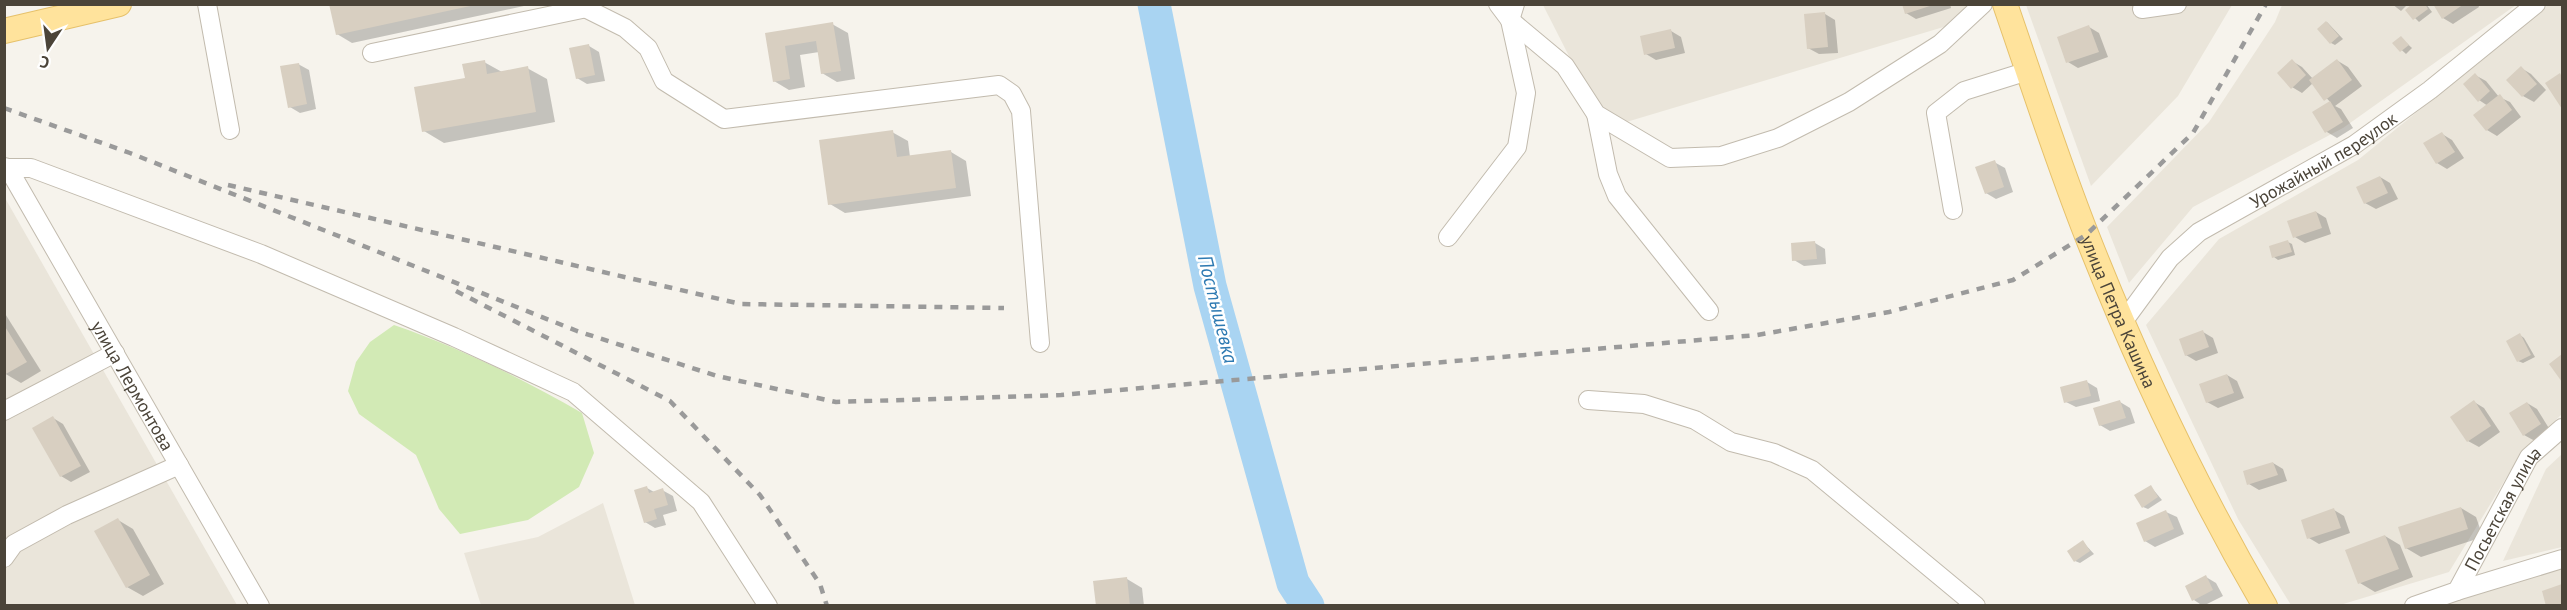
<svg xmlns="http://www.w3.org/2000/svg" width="2567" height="610" font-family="'PT Sans',sans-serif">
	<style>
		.residential { fill: #eae5da }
		.green { fill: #d2eab5 }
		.shadow { fill: #0003 }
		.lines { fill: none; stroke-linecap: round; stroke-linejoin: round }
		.river { stroke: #a9d4f2; stroke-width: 33 }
		.building { fill: #d8cfc1 }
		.minor-casing { stroke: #c2bbae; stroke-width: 20 }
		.major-casing { stroke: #e6c16a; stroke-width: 26 }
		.minor { stroke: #fff; stroke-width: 18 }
		.major { stroke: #ffe39c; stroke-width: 24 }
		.rail { stroke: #9a9a9a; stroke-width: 4.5; stroke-dasharray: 8 8; stroke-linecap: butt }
		.labels { text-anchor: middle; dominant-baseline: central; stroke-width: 5; stroke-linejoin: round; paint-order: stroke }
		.street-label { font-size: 18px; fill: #4b4439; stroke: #fff }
		.water-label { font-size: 20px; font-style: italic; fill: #2e7ab2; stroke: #fff }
	</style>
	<rect width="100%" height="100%" fill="#f6f3ec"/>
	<g class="residential">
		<path d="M 1983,4 L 1987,14 L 1613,126 L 1572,62 L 1543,5 Z"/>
		<path d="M 2026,5 L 2232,5 L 2178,96 L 2091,186 Z"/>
		<path d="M 2282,5 L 2516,5 L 2343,128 L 2193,207 L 2129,283 L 2107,227 L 2209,122 L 2275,22 Z"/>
		<path d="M 2548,5 L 2562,5 L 2562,414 L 2522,452 L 2449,572 L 2340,605 L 2291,605 L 2238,519 L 2146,325 L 2219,239 L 2358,160 Z"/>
		<path d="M 5,198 L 237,605 L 5,605 Z"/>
		<path d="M 2562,454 L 2562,547 L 2503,561 L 2546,469 Z"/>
		<path d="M 603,503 L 635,605 L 481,605 L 464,553 L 538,537 Z"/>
		<path d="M 2562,563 L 2562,605 L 2419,605 Z"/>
	</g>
	<path class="green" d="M 394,325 C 460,348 521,378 582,413 L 594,453 L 579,487 L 528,520 L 460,534 L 439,509 L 416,455 L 359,414 L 348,391 L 356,362 L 370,342 Z"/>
	<g class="shadow">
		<path d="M 330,4 L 533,4 L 352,43 L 337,34 Z"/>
		<path d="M 1904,4 L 1950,4 L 1951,8 L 1916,19 L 1906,13 Z"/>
		<path d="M 2392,4 L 2408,4 L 2401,11 Z"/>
		<path d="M 2414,4 L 2426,4 L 2432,12 L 2419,22 L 2407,10 Z"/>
		<path d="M 2434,4 L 2478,4 L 2479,7 L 2453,24 L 2443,18 Z"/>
		<path d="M 1825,14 L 1835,20 L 1838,53 L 1819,54 L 1808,48 Z"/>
		<path d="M 2327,22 L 2343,39 L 2335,45 L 2331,43 Z"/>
		<path d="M 832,24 L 848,33 L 855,79 L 837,82 L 822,73 L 819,52 L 800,55 L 805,87 L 789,90 L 774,81 L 766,34 Z"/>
		<path d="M 2089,27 L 2099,33 L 2108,57 L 2078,68 L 2068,62 Z"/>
		<path d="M 1671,31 L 1681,37 L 1685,53 L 1656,60 L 1646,54 Z"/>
		<path d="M 2401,38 L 2412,48 L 2406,54 L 2394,43 Z"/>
		<path d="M 589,46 L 599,52 L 605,81 L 587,84 L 577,78 Z"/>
		<path d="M 2292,61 L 2302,67 L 2313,79 L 2338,61 L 2348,67 L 2362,86 L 2335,106 L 2341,109 L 2353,128 L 2337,138 L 2327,132 L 2314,113 L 2331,103 L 2313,83 L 2302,93 L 2292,87 Z"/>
		<path d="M 484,62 L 502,72 L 527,68 L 547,79 L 555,122 L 444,143 L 424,131 Z"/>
		<path d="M 298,64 L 309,70 L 316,109 L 300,113 L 290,107 Z"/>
		<path d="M 2521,68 L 2531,74 L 2546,90 L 2534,102 L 2523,96 L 2508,80 Z"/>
		<path d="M 2475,75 L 2486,81 L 2499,97 L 2510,102 L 2521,117 L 2497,136 L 2487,130 L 2488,106 L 2479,100 Z"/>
		<path d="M 892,132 L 908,141 L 910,157 L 951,152 L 966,161 L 971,196 L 845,213 L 830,204 Z"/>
		<path d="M 2442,134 L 2452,140 L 2464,158 L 2447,169 L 2437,163 Z"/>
		<path d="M 1994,162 L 2005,168 L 2013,192 L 1996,199 L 1986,193 Z"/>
		<path d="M 2380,177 L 2390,183 L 2398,199 L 2376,209 L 2365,203 Z"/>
		<path d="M 2316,212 L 2326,218 L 2331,234 L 2305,243 L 2295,237 Z"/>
		<path d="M 2288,242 L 2292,244 L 2295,255 L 2278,260 L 2274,257 Z"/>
		<path d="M 1815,243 L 1825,249 L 1826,264 L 1804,266 L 1794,260 Z"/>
		<path d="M 4,312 L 41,371 L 21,383 L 4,373 Z"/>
		<path d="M 2203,332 L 2213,338 L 2218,353 L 2196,361 L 2186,355 Z"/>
		<path d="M 2520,335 L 2524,338 L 2535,357 L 2523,363 L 2518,361 Z"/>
		<path d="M 2227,375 L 2237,381 L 2244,398 L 2218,408 L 2207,402 Z"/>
		<path d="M 2087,382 L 2097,388 L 2100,401 L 2076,407 L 2066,402 Z"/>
		<path d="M 2120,402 L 2130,408 L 2135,423 L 2110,431 L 2100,425 Z"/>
		<path d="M 2474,402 L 2484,408 L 2500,432 L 2479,447 L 2468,441 Z"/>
		<path d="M 2527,403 L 2537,409 L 2550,430 L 2535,441 L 2524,435 Z"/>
		<path d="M 53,418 L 63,424 L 90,472 L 71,482 L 61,476 Z"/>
		<path d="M 2273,463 L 2283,469 L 2287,481 L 2259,490 L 2249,484 Z"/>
		<path d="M 2151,487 L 2162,500 L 2148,509 L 2143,507 Z"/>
		<path d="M 647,488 L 654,492 L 662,490 L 673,496 L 677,511 L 663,515 L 666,525 L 655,528 L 645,522 Z"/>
		<path d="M 2461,508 L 2476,517 L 2483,537 L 2421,557 L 2406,548 Z"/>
		<path d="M 2334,510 L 2344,516 L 2350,533 L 2319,544 L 2309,538 Z"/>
		<path d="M 2166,512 L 2177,517 L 2184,534 L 2155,547 L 2145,541 Z"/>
		<path d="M 118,520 L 133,529 L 164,584 L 143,596 L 127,587 Z"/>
		<path d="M 2385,536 L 2400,545 L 2413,577 L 2375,592 L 2360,583 Z"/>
		<path d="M 2083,542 L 2094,554 L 2080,563 L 2075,561 Z"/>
		<path d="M 2206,577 L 2216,583 L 2223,596 L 2203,606 L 2194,600 Z"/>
		<path d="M 1127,579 L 1142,588 L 1144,606 L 1097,606 Z"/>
	</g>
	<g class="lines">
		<path class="river" d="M 1154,4 L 1210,286 L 1293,583 L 1308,606"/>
	</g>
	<g class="building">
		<path d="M 329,4 L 475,4 L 475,5 L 336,35 Z"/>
		<path d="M 1902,4 L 1932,4 L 1933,5 L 1905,14 Z"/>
		<path d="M 2412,4 L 2425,4 L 2428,9 L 2413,20 L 2405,10 Z"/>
		<path d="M 2433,4 L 2464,4 L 2442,19 Z"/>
		<path d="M 1825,12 L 1828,47 L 1807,49 L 1804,14 Z"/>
		<path d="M 2326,21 L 2339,36 L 2330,44 L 2317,29 Z"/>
		<path d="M 833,22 L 841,71 L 821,74 L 816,41 L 785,46 L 790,79 L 773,82 L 765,33 Z"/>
		<path d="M 2089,25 L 2099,52 L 2066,63 L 2057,37 Z"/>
		<path d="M 1671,29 L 1675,48 L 1644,55 L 1640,36 Z"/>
		<path d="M 2401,36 L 2409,45 L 2400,52 L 2392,43 Z"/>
		<path d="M 589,44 L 595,75 L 576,79 L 569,48 Z"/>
		<path d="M 2292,59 L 2306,75 L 2291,89 L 2277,73 Z"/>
		<path d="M 2337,59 L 2352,80 L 2324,101 L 2309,80 Z"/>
		<path d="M 485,60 L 487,74 L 528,66 L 536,112 L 422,132 L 414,87 L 465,78 L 462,64 Z"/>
		<path d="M 299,63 L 307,104 L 288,108 L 280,66 Z"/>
		<path d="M 2521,66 L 2537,84 L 2522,97 L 2506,80 Z"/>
		<path d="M 2475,73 L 2490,91 L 2478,102 L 2463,84 Z"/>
		<path d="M 2560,73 L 2562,77 L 2562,109 L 2545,83 Z"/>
		<path d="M 2500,94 L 2512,110 L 2486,131 L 2473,115 Z"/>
		<path d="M 2330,101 L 2343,122 L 2325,133 L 2312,112 Z"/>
		<path d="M 893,130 L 897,157 L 951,150 L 956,188 L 828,205 L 819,140 Z"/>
		<path d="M 2442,132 L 2455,152 L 2436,164 L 2423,143 Z"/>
		<path d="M 1995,160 L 2004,187 L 1985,194 L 1975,167 Z"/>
		<path d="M 2380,176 L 2388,193 L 2364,204 L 2356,187 Z"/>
		<path d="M 2316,211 L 2322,228 L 2293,238 L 2287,221 Z"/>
		<path d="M 2288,240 L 2292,252 L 2272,258 L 2269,246 Z"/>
		<path d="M 1815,241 L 1817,259 L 1792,261 L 1791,243 Z"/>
		<path d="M 4,325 L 27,362 L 4,375 Z"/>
		<path d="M 2203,330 L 2209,347 L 2185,356 L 2179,339 Z"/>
		<path d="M 2520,333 L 2531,355 L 2517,362 L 2506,341 Z"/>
		<path d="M 2562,354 L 2562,382 L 2549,364 Z"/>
		<path d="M 2227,374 L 2234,393 L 2206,403 L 2199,384 Z"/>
		<path d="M 2087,380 L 2091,396 L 2064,403 L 2060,387 Z"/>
		<path d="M 2120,400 L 2126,418 L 2099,426 L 2093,408 Z"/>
		<path d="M 2474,400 L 2491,426 L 2467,442 L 2450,417 Z"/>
		<path d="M 2527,402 L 2541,424 L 2523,436 L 2509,413 Z"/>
		<path d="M 53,416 L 81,466 L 60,477 L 32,428 Z"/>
		<path d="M 2273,462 L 2278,475 L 2247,485 L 2243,471 Z"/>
		<path d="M 2151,485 L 2158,497 L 2142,508 L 2134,495 Z"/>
		<path d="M 647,486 L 649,493 L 663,488 L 668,505 L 654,509 L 657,519 L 644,523 L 634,490 Z"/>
		<path d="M 2461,507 L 2468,529 L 2405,549 L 2398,527 Z"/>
		<path d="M 2334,508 L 2341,528 L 2307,539 L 2301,520 Z"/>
		<path d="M 2166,510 L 2174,529 L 2144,542 L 2136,523 Z"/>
		<path d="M 118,518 L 150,575 L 126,588 L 94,531 Z"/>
		<path d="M 2385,535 L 2399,569 L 2358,584 L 2345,550 Z"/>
		<path d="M 2083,540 L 2090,551 L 2074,562 L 2067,551 Z"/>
		<path d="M 2206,575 L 2213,590 L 2192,601 L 2185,586 Z"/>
		<path d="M 1127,577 L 1130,606 L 1096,606 L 1093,581 Z"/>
		<path d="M 2562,584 L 2562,606 L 2546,606 L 2542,591 Z"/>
	</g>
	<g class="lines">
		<g class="minor-casing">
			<g id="minor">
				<path d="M 207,4 L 230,130"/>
				<path d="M 577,4 L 625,28 L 648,48 L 664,81 L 724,119 L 999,85 L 1012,94 L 1021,111 L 1040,343"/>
				<path d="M 1498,4 L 1510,20 L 1565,66 L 1596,114 L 1670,158 L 1721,156 L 1778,138 L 1849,102 L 1940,44 L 1983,4"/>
				<path d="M 2142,9 L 2177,4"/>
				<path d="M 372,53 L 582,9"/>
				<path d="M 1596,114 L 1608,174 L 1617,196 L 1709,311"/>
				<path id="s1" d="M 4,167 L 8,168 L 260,606"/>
				<path d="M 8,168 L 31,168 L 261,254 L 454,337 L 573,392 L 701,502 L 768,606"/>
				<path d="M 1953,210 L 1936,113 L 1964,91 L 2028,71"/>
				<path d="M 1448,237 L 1517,147 L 1526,93 L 1510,20 L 1515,4"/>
				<path id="s2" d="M 2123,322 L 2170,258 L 2199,232 L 2354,145 L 2430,90 L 2536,4"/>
				<path d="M 1588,400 L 1644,404 L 1695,420 L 1731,442 L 1774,453 L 1812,470 L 1976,606"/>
				<path d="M 4,411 L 115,353"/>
				<path d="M 4,558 L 14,544 L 67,515 L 179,465"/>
				<path d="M 2457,591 L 2562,559"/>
				<path id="s3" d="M 2414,606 L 2457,591 L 2529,457 L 2562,428"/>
			</g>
		</g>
		<g class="major-casing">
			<g id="major">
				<path id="s4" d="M 2005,4 C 2032,82 2057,160 2087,236 C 2137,363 2196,488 2265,606"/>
				<path d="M 4,31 L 119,4"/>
			</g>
		</g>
		<use href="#minor" class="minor"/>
		<use href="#major" class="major"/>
		<g class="rail">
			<path d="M 4,108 L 130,153 L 577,331 L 717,376 L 836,402 L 1061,395 L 1757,335 L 1889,312 L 2013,280 L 2086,235 L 2193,133 L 2266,4"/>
			<path d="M 228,185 L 741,304 L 1004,308"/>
			<path d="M 456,291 L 670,401 L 760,495 L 820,584 L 827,606"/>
		</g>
	</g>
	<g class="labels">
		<g class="street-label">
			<text stroke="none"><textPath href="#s2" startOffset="262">Урожайный переулок</textPath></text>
			<text stroke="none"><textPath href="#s4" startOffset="328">улица Петра Кашина</textPath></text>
			<text stroke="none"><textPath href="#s1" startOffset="255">улица Лермонтова</textPath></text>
			<text stroke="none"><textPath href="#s3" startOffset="140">Посьетская улица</textPath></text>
		</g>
		<g class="water-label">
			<text transform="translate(1218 309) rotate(76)">Постышевка</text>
		</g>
	</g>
	<rect width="2567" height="610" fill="none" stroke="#4b4439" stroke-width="12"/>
	<g transform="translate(48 48) rotate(193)" stroke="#ffffff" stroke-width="4.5" paint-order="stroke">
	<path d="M0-4.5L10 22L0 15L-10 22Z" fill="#4b4439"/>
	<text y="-9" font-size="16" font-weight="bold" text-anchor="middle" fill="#4b4439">С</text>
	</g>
</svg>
